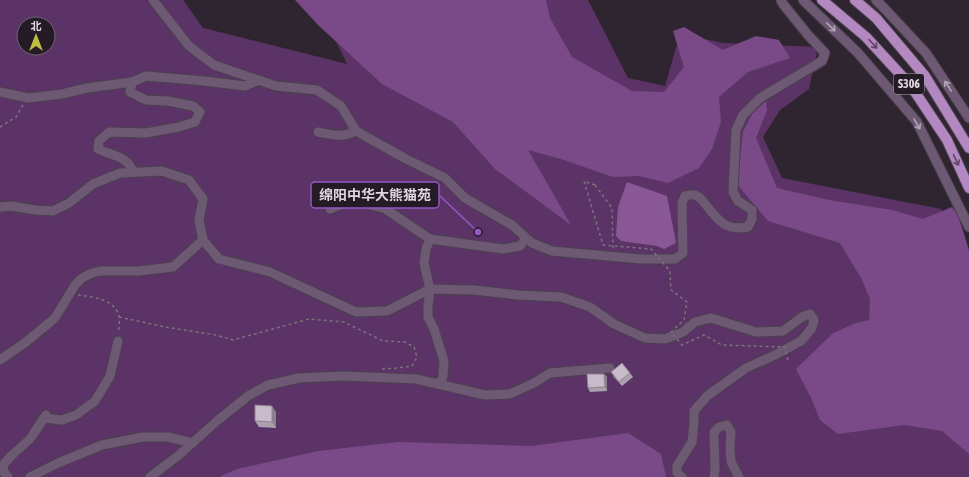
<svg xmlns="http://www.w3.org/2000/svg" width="969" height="477" font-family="'Asap Condensed','Noto Sans SC',sans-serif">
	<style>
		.green { fill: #5c3367; fill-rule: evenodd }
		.forest { fill: #7a4987 }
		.water { fill: #895795 }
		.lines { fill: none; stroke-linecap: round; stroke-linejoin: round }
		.minor-casing { stroke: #4b414d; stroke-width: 11 }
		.major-casing { stroke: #4b414d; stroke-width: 12 }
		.path { stroke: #7a727c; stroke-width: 1.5; stroke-dasharray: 3 3; stroke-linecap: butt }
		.minor { stroke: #6e5974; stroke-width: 9 }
		.major { stroke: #b387bf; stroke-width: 10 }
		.path-bridge { stroke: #7a727c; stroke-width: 1.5; stroke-dasharray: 3 3; stroke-linecap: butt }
		.wall { fill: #aba0ae }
		.shaded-wall { fill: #8b828d }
		.building { fill: #c7baca; stroke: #8b828d }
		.oneway { stroke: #b1a5b5 }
		.oneway2 { stroke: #5e4664 }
		.labels { text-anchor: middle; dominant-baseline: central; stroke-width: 4; stroke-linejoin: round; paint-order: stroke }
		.shield { fill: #251b27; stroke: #a69fa8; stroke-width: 1 }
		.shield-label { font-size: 12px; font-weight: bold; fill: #ded7e0 }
		.leader { fill: none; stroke: #9457c7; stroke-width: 1.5 }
		.callout-dot { fill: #9457c7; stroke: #251b27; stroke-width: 1.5 }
		.callout { fill: #251b27; stroke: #9457c7; stroke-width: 1.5 }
		.callout-label { font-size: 14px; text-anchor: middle; font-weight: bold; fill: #ded7e0 }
	</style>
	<rect width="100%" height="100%" fill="#2f2531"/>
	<path class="green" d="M 0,0 L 183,0 L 203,28 L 347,64 L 316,0 L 588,0 L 628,78 L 665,86 L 680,34 L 723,43 L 818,47 L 809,89 L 780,110 L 763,137 L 782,178 L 941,209 L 969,255 L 969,477 L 0,477 ZM 24,24 L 48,24 L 48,48 L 24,48 Z"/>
	<g class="forest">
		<path d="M 295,0 L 546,0 L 550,18 L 572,57 L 632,91 L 664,92 L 684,67 L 673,31 L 684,27 L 723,50 L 756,36 L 779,40 L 790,58 L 748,72 L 719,97 L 721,122 L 712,149 L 699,168 L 668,183 L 639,176 L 613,177 L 561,159 L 528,150 L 571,225 L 495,169 L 453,122 L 382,84 L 318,25 Z"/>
		<path d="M 766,101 L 767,110 L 756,138 L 777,188 L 829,200 L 892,210 L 923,219 L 952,207 L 958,215 L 969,250 L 969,454 L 942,431 L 904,425 L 838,434 L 820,420 L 811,398 L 796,369 L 833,333 L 856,323 L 869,320 L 870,299 L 861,278 L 840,243 L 768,221 L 737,184 L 743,132 L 752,114 Z"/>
		<path d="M 628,433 L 661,454 L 666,477 L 219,477 L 237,469 L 318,451 L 398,442 L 531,446 Z"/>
	</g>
	<path class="water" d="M 627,182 L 667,196 L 676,243 L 664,249 L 657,246 L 621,241 L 616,236 L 618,207 Z"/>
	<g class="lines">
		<g class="minor-casing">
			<g id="minor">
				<path d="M 153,0 L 189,46 L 214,65 L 276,86 L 317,90 L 341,106 L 356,131 L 406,159 L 445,178 L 465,198 L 512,225 L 532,243 L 552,251 L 641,259 L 675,259 L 683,253 L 682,203 L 685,196 C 688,195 691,194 694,195 C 700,196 703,201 706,205 C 719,221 725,231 748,227 L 752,219 L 752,210 L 738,201 L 733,192 L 736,130 L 743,115 L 760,98 L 822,61 L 825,53 L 808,35 L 783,4 L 781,0"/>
				<path d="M 803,0 L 858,53 L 917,122 L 969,227"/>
				<path d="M 876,0 L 884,8 L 926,53 L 969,118"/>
				<path d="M 0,92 L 28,98 L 62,94 L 87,88 L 132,82"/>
				<path d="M 318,132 C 333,135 342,138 356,131"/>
				<path d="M 133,172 C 127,155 112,156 98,149 L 99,141 L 109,132 L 146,133 L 179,127 L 195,122 L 200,112 L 193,106 L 168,101 L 146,100 L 130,92 L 132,82 L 146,76 L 204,81 L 245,86 L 259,80"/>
				<path d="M 0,207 L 11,206 L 35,210 L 53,211 L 69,203 L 93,184 L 120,173 L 162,171 L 189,180 L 203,199 L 199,220 L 203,240 L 219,259 L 270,272 L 356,312 L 387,311 L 430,289 L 474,290 L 518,295 L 561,297 L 590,307 L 614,324 L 645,338 L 665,339 L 683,332 L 695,322 L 711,318 L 756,332 L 783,331 L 802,317 L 810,314 L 814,320 L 812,328 L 801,341 L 775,355 L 746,368 L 707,396 L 694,411 L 694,424 L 692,442 L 677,466 L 677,473 L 682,477"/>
				<path d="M 330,209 L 347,202 L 358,202 L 384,208 L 430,239 L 503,249 L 520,246 L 526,238"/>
				<path d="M 430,239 L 426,249 L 424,263 L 430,289 L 428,306 L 428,317 L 434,329 L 444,361 L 443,377 L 439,384"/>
				<path d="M 0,360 L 26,342 L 55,318 L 75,285 L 82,278 L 92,273 L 100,271 L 138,271 L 173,267 L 203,240"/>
				<path d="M 44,418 L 62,420 L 76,415 L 95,401 L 110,376 L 118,341"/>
				<path d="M 8,477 L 3,471 L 4,464 L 11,456 L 30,439 L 46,415"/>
				<path d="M 30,477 L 58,463 L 102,445 L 143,437 L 168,437 L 193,443"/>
				<path d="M 150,477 L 179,455 L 217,421 L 248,396 L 268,385 L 299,378 L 343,376 L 416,379 L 485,395 L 510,394 L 534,383 L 550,373 L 610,368"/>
				<path d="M 714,477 L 715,469 L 714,432 L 719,427 L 727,425 L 731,432 L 730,448 L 731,462 L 739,477"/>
			</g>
		</g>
		<g class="major-casing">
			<g id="major">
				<path d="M 822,0 L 866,37 L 911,86 L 947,140 L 969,188"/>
				<path d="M 855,0 L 876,18 L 925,76 L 969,148"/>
			</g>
		</g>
		<g class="path">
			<path d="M 0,127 L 16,117 L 23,105"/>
			<path d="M 595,185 L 612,208 L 613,249"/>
			<path d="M 78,295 C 93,297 116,299 119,317 C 120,322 119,328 118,333"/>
			<path d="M 119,317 L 165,327 L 216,335 L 233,340 L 309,319 L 344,322 L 383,341 L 405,342 L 414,347 L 417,357 L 412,366 L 397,368 L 381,369"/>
		</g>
		<use href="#minor" class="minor"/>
		<use href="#major" class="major"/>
		<path class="path-bridge" d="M 595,185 L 584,181 L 603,245 L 651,249 L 670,271 L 671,290 L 687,302 L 684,320 L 671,332 L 682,345 L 704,335 L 722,345 L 785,347 L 788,361"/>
	</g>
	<g class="wall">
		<path d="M 630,373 L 633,377 L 622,386 L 613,376 Z"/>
		<path d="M 604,374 L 607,377 L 607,391 L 590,392 L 588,388 Z"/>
		<path d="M 276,412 L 276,428 L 259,427 L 255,421 Z"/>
	</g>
	<g class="shaded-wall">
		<path d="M 604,374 L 607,377 L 607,391 L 605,387 Z"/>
		<path d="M 272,406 L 276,412 L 276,428 L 272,422 Z"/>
	</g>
	<g class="building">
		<path d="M 622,363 L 630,373 L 619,382 L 611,372 Z"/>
		<path d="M 587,374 L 604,374 L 605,387 L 588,388 Z"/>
		<path d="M 255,405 L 272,406 L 272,422 L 255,421 Z"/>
	</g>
	<defs><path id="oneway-shaft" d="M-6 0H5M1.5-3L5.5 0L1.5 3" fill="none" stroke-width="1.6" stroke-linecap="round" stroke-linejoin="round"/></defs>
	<g class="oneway">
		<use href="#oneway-shaft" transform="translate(831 27) rotate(44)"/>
		<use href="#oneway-shaft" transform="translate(948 86) rotate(-123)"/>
		<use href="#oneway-shaft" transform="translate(917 124) rotate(59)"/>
	</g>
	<g class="oneway2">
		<use href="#oneway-shaft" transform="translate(873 44) rotate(48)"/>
		<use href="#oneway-shaft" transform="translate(956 160) rotate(65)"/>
	</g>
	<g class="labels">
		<rect class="shield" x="894" y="74" width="30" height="20" rx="3"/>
		<g class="shield-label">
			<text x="909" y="84">S306</text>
		</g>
	</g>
	<path class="leader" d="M478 232L439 195"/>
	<circle class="callout-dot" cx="478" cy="232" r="4"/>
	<rect class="callout" x="311" y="182" width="128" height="26" rx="4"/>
	<g class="callout-label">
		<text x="375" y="200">绵阳中华大熊猫苑</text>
	</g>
	<g transform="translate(36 36)"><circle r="19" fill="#251b27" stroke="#6f6671"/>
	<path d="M0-3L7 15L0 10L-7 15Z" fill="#bebe42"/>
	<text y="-6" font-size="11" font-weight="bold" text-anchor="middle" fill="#ded7e0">北</text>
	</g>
</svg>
